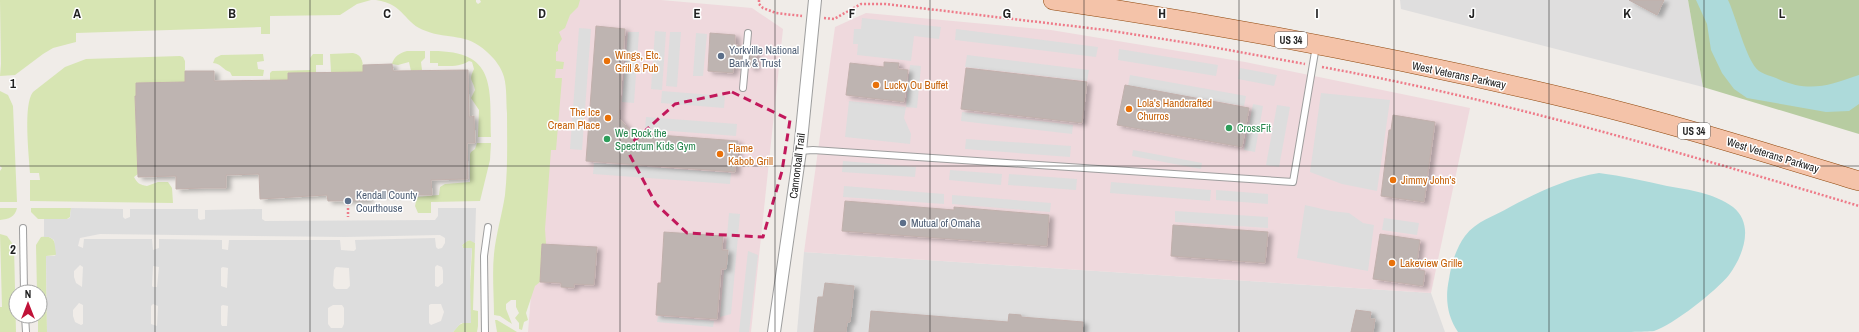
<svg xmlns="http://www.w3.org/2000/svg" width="1859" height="332" font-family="'Archivo Narrow',sans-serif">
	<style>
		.residential { fill: #dfdede }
		.commercial { fill: #efd9dd }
		.grass { fill: #d7e5b3 }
		.forest { fill: #b7cca1 }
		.parking { fill: #ddd; fill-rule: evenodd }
		.water { fill: #addada }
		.building { fill: #beb4b1; stroke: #c1b0ac; filter: url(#shadow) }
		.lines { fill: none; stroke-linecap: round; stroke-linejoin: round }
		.service-casing { stroke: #9e9e9e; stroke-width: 8 }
		.minor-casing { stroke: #9e9e9e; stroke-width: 14 }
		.primary-casing { stroke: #90480d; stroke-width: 20 }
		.path { stroke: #ee7b89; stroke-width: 2.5; stroke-dasharray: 2 2; stroke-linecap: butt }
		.service { stroke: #fff; stroke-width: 6 }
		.minor { stroke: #fff; stroke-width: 12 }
		.primary { stroke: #f4c3a9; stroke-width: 19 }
		.marked { fill: none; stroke: #c2185b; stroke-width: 3; stroke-dasharray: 8 5; stroke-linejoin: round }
		.grid { fill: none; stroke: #212121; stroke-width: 1; stroke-opacity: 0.55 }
		.service-dot { fill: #5c6f8a; stroke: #fff; stroke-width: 1.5 }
		.food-dot { fill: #e8710a; stroke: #fff; stroke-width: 1.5 }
		.leisure-dot { fill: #2e9e5b; stroke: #fff; stroke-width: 1.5 }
		.labels { text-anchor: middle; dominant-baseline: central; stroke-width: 3; stroke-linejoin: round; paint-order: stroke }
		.shield { fill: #fff; stroke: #646464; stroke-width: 1 }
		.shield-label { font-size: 10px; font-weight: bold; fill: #212121 }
		.service-label { font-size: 11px; fill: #4e5e75; stroke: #fff; text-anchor: start }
		.food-label { font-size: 11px; fill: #c56008; stroke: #fff; text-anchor: start }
		.street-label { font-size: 11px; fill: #212121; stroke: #fff }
		.leisure-label { font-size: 11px; fill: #27864d; stroke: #fff; text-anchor: start }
		.grid-label { font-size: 13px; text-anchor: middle; font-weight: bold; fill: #212121; stroke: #fff; stroke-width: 3; stroke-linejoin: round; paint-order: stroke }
	</style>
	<defs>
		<filter id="shadow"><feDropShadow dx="4.5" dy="2.5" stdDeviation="2" flood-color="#0004"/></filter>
	</defs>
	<rect width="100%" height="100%" fill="#f0ece8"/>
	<g class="residential">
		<path d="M 1400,0 L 1688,0 L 1703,87 L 1401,9 Z"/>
		<path d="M 804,252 L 1431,293 L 1445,332 L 797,332 Z"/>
	</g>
	<g class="commercial">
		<path d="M 555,0 L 661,0 L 752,8 L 783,29 L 751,332 L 528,332 Z"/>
		<path d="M 866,13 L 1051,30 L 1245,62 L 1470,108 L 1431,293 L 804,252 L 835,27 Z"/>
	</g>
	<g class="grass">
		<path d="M 0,0 L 371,0 L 357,4 L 340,15 L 270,16 L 270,34 L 261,34 L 261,27 L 76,33 L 76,42 L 53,48 L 43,54 L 15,75 L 0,76 L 1,64 Z"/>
		<path d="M 376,0 L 476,0 L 476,2 L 478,4 L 481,2 L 480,0 L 580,0 L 578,7 L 570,15 L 565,28 L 559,32 L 562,39 L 558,45 L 558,51 L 556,52 L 556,61 L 564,62 L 563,69 L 556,69 L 555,78 L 562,78 L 556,150 L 551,150 L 545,229 L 546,244 L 542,244 L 540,282 L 535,286 L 526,313 L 528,320 L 524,322 L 522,330 L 519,329 L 519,323 L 515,318 L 519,313 L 516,307 L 516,300 L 511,300 L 506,304 L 506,309 L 512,324 L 500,316 L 494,315 C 494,295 492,274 494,254 C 496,234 502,215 505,195 C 508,168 507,140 507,113 C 506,102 507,88 504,77 C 501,67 495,59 487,52 C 466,32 449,40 426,31 C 404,24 405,4 376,0 Z"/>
		<path d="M 407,51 L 425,51 L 425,58 L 421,62 L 422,70 L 411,71 L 409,62 L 398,65 L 392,64 C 394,56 400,53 407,51 Z"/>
		<path d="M 430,51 C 496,50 490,85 491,137 L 478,137 L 479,110 L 471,98 L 475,90 C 473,79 468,81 474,69 L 472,62 L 469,61 C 460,67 449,66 438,66 L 438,63 L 430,63 Z"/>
		<path d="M 353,53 C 363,55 363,63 363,72 L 331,72 L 330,54 Z"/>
		<path d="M 263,54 L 264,61 L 257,62 L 258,69 L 264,70 L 263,76 L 232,76 L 230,72 C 223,70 222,64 213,63 L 215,58 L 221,55 Z"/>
		<path d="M 313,54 L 323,54 L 323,65 L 316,65 L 316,73 L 288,80 L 270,80 L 270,73 L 272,71 L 310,70 L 310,58 Z"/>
		<path d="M 180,56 L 183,57 L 185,61 L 185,82 L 137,83 L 136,96 L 135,96 L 138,174 L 134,177 C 137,183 140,185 147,186 L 158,182 L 168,182 L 172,188 L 173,203 L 30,201 L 30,180 L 40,180 L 39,173 L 30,173 C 29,155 23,104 33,92 L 65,67 L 86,59 Z"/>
		<path d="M 0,91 L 8,95 L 13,106 L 17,202 L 0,202 L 0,171 L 2,168 L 0,166 Z"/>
		<path d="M 477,143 L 491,143 L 490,160 L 480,201 L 431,202 L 431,213 L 418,213 L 415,206 L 417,197 L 439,195 L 440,187 L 445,184 L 470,182 L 470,154 L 471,152 L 475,149 Z"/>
		<path d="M 0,208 L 17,208 C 15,217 9,219 0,220 Z"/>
		<path d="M 31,208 L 71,208 L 70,217 L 67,219 L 38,219 L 31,212 Z"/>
		<path d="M 0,234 L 7,236 L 14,246 L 16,332 L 0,332 L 0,307 L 2,307 Z"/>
		<path d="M 41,237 C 54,234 57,244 56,255 L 46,256 L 47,332 L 38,332 L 38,316 L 40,316 L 40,302 L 42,302 L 44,299 L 40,298 L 40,292 L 37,292 L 36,245 Z"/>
		<path d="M 471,240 L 475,243 L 473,310 L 478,311 L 478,326 L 477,332 L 453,332 L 459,325 L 463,323 L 470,286 L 472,249 L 463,248 L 462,245 L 466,241 Z"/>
		<path d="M 495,320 L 497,320 L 517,332 L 497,332 Z"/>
	</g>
	<path class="forest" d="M 1688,0 L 1859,0 L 1859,134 L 1703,87 Z"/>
	<g class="parking">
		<path d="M 862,18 L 941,27 L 939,39 L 914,36 L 911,61 L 857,55 L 858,44 L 853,44 L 854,29 L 861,29 Z"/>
		<path d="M 579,28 L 591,29 L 582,150 L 570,149 Z"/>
		<path d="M 956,29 L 1098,47 L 1096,57 L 955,40 Z"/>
		<path d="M 655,31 L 666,32 L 662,90 L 651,89 Z"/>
		<path d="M 628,32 L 639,32 L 634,103 L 622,102 Z"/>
		<path d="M 670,32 L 681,32 L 677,87 L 666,86 Z"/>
		<path d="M 696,33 L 707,34 L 703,76 L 693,76 Z"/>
		<path d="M 1119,49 L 1218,65 L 1216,76 L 1118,60 Z"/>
		<path d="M 967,55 L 1089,70 L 1087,81 L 965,67 Z"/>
		<path d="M 910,65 L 921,66 L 917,108 L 906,107 L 904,118 L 911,134 L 910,144 L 845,137 L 849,101 L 906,107 Z"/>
		<path d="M 1240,68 L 1277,75 L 1274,86 L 1238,79 Z"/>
		<path d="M 1130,75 L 1246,96 L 1244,106 L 1128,86 Z"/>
		<path d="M 662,91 L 725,96 L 724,108 L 661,103 Z"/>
		<path d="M 1321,93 L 1390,100 L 1377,191 L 1342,184 L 1310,172 Z"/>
		<path d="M 1253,104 L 1263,106 L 1255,152 L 1244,150 Z"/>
		<path d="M 1277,105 L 1290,107 L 1279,167 L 1266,165 Z"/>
		<path d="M 962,112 L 1073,125 L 1072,134 L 961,121 Z"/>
		<path d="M 646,117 L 737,124 L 736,136 L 645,129 Z"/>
		<path d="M 966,139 L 1071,146 L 1070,157 L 965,149 Z"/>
		<path d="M 1133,150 L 1202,163 L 1201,169 L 1132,156 Z"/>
		<path d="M 843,161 L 916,167 L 915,177 L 842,172 Z"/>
		<path d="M 594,163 L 731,173 L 730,184 L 593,174 Z"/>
		<path d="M 950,170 L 1002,174 L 1001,185 L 949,180 Z"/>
		<path d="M 1009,174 L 1077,179 L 1076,190 L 1008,185 Z"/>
		<path d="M 1111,182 L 1211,190 L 1210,201 L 1110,193 Z"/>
		<path d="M 844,186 L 944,194 L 944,204 L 843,197 Z"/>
		<path d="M 1216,190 L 1268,194 L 1268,204 L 1216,200 Z"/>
		<path d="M 952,195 L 1051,203 L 1050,212 L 952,204 Z"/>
		<path d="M 1305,205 L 1331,211 L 1349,213 L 1363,223 L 1374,225 L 1368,271 L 1297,258 Z"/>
		<path d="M 71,208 L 123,209 L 123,217 L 125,219 L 130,217 L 130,209 L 198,209 L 198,218 L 200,220 L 205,219 L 205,210 L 262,209 L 262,219 L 265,221 L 435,220 L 438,216 L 438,208 L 476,208 L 475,243 L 469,240 L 462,245 L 463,248 L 472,248 L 470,275 L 471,323 L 461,323 L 453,332 L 47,332 L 46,256 L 55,256 L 56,254 L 54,240 L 49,237 L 44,237 L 44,219 L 67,219 L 70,218 ZM 100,234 L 345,237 L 440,235 L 445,238 L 445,243 L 442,248 L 438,249 L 436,247 L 435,238 L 355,240 L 356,249 L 354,251 L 341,250 L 340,240 L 229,240 L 228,250 L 222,249 L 222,240 L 159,239 L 159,248 L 153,250 L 152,239 L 84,239 L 83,248 L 78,246 L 80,238 ZM 80,265 L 83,267 L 82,287 L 76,283 L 74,277 L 74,271 ZM 437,265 L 442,267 L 443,271 L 443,283 L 438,287 L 435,286 L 435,267 ZM 153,266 L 159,267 L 157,287 L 153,287 L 152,286 ZM 223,267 L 228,268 L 227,288 L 221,286 L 221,268 ZM 336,267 L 349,268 L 350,286 L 347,289 L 336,289 L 333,286 L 334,270 ZM 79,303 L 83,305 L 83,324 L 81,325 L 75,322 L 73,316 L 73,310 ZM 153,304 L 158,306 L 157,326 L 151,324 L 151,306 ZM 431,304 L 441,304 L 444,312 L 441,321 L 431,325 L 429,323 L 429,305 ZM 223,305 L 228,306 L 227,326 L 222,326 L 221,324 L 221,306 ZM 333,305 L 342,305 L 344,308 L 344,324 L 342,328 L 331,328 L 328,324 L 328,308 Z"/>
		<path d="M 1175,211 L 1268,217 L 1268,228 L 1175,222 Z"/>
		<path d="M 729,213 L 740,214 L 731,314 L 720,317 Z"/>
		<path d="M 1384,218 L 1419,223 L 1417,235 L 1382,230 Z"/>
		<path d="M 748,251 L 758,255 L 749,332 L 739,332 Z"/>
		<path d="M 658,316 L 714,321 L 713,327 L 657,322 Z"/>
	</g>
	<g class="water">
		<path d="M 1696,0 L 1728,0 C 1736,16 1746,61 1759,71 C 1763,74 1771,76 1776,78 C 1809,93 1827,86 1859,75 L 1859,104 L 1849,111 L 1826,112 L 1747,98 L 1734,89 L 1722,73 L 1711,50 L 1707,24 Z"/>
		<path d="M 1599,173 C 1622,176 1645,181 1667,186 C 1690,190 1714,193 1733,207 C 1755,225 1743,256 1729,275 C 1716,291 1673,325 1654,331 C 1645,332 1618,332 1606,332 C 1557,332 1507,332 1458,332 C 1447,316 1445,298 1449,279 C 1451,265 1456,248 1465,236 C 1476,221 1495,216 1510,207 C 1538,192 1568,178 1599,173 Z"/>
	</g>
	<g class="building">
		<path d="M 1629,0 L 1664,0 L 1657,15 Z"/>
		<path d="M 596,26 L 625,29 L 619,118 L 632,133 L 738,141 L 735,172 L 586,161 Z"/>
		<path d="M 710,33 L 735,35 L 735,45 L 742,46 L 740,66 L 733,66 L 733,73 L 708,71 Z"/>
		<path d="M 751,46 L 756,47 L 755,68 L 749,67 Z"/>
		<path d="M 884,62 L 899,63 L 898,69 L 908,70 L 904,102 L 846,95 L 850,63 L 884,67 Z"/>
		<path d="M 392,64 L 393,71 L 468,70 L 469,117 L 474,116 L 475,143 L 467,143 L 468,179 L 431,180 L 432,195 L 368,194 L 368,200 L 328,201 L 327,195 L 260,199 L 259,174 L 226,175 L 226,188 L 202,188 L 176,189 L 176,176 L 138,177 L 135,96 L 136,96 L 136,83 L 185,82 L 185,71 L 214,71 L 214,81 L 288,80 L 288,73 L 363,72 L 363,65 Z"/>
		<path d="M 966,68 L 1087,82 L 1082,123 L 961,109 Z"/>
		<path d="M 1125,85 L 1249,108 L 1242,147 L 1117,125 Z"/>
		<path d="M 1393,115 L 1435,122 L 1424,202 L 1381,196 L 1389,130 L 1391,130 Z"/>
		<path d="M 845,201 L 954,210 L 954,207 L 1049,215 L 1047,246 L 842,231 Z"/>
		<path d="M 1173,225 L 1268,232 L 1265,263 L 1171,256 Z"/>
		<path d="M 664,232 L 723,236 L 722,250 L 728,250 L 727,261 L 726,269 L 721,269 L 717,319 L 656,315 L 658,283 L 661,283 Z"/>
		<path d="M 1380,234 L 1420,240 L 1416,269 L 1425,271 L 1423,286 L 1373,279 Z"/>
		<path d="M 542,244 L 597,247 L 594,285 L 574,284 L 574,288 L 561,287 L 561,283 L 540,282 Z"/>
		<path d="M 825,283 L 854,286 L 850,322 L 847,322 L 846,332 L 814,332 L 818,297 L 823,297 Z"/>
		<path d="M 1356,310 L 1371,312 L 1370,319 L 1375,319 L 1373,332 L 1351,332 Z"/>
		<path d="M 871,311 L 1008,322 L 1009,314 L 1021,315 L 1021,317 L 1083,322 L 1082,332 L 869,332 Z"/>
	</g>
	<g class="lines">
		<g class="service-casing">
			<g id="service">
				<path d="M 743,88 L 748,33"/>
				<path d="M 800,151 L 813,150 L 1293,182 L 1316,46"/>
				<path d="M 23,228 L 24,292"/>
				<path d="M 25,316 L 26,332"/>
				<path d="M 485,332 L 484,256 L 488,227"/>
			</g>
		</g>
		<g class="minor-casing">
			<path id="minor" d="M 774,332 L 800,151 L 815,0"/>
		</g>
		<g class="primary-casing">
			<path id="primary" d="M 1053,0 C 1229,26 1405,59 1579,101 C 1674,124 1766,153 1859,181"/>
		</g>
		<g class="path">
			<path d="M 759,0 L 759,4 L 763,8 L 776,13 L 802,16"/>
			<path d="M 824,18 L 834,19 L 861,4 L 886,4 L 1106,30 L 1201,45 L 1305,64"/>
			<path d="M 1322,67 C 1504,100 1682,153 1859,206"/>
			<path d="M 348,204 L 348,217"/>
		</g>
		<use href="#service" class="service"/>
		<use href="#minor" class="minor"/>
		<use href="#primary" class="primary"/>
	</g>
	<path class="marked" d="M 732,92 L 790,120 L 782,171 L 763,237 L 687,233 L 656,204 L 626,148 L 675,104 Z"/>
	<path class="grid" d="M 155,0 L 155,332M 310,0 L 310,332M 465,0 L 465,332M 620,0 L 620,332M 775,0 L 775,332M 930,0 L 930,332M 1084,0 L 1084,332M 1239,0 L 1239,332M 1394,0 L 1394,332M 1549,0 L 1549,332M 1704,0 L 1704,332M 0,166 L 1859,166"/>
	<g class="service-dot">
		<circle cx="721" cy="56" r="4"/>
		<circle cx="348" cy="201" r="4"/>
		<circle cx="903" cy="223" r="4"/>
	</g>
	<g class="food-dot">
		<circle cx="607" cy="61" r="4"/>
		<circle cx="876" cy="85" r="4"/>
		<circle cx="1129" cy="109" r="4"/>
		<circle cx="608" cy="118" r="4"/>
		<circle cx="720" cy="154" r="4"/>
		<circle cx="1393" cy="180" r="4"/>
		<circle cx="1392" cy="263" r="4"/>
	</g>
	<g class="leisure-dot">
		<circle cx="1229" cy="128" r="4"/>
		<circle cx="607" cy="139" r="4"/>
	</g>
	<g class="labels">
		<g class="shield">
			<rect x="1275" y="32" width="32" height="16" rx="3"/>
			<rect x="1678" y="123" width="32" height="16" rx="3"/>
		</g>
		<g class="shield-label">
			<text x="1291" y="40">US 34</text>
			<text x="1694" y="131">US 34</text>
		</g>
		<g class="service-label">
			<text x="729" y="50">Yorkville National<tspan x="729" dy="13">Bank &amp; Trust</tspan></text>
			<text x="356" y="195">Kendall County<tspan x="356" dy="13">Courthouse</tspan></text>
			<text x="911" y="223">Mutual of Omaha</text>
		</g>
		<g class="food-label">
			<text x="615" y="55">Wings, Etc.<tspan x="615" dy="13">Grill &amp; Pub</tspan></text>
			<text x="884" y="85">Lucky Ou Buffet</text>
			<text x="1137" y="103">Lola's Handcrafted<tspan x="1137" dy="13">Churros</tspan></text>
			<text x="600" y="112" text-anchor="end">The Ice<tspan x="600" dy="13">Cream Place</tspan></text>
			<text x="728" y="148">Flame<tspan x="728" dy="13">Kabob Grill</tspan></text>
			<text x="1401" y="180">Jimmy John's</text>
			<text x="1400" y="263">Lakeview Grille</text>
		</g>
		<g class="street-label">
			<text transform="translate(1459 75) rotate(12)">West Veterans Parkway</text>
			<text transform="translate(1773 155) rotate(17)">West Veterans Parkway</text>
			<text transform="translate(797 166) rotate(-83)">Cannonball Trail</text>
		</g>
		<g class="leisure-label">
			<text x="1237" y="128">CrossFit</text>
			<text x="615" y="133">We Rock the<tspan x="615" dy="13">Spectrum Kids Gym</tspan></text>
		</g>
	</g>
	<g class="grid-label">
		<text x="77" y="18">A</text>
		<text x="232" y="18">B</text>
		<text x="387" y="18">C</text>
		<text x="542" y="18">D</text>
		<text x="697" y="18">E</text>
		<text x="852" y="18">F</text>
		<text x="1007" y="18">G</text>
		<text x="1162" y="18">H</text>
		<text x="1317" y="18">I</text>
		<text x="1472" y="18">J</text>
		<text x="1627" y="18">K</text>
		<text x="1782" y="18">L</text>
		<text x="13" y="88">1</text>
		<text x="13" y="254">2</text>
	</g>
	<g transform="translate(28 304)"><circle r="19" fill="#ffffff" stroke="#a6a6a6"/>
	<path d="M0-3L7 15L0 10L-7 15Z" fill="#c01238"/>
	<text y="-6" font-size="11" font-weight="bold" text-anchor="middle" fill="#212121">N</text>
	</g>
</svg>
